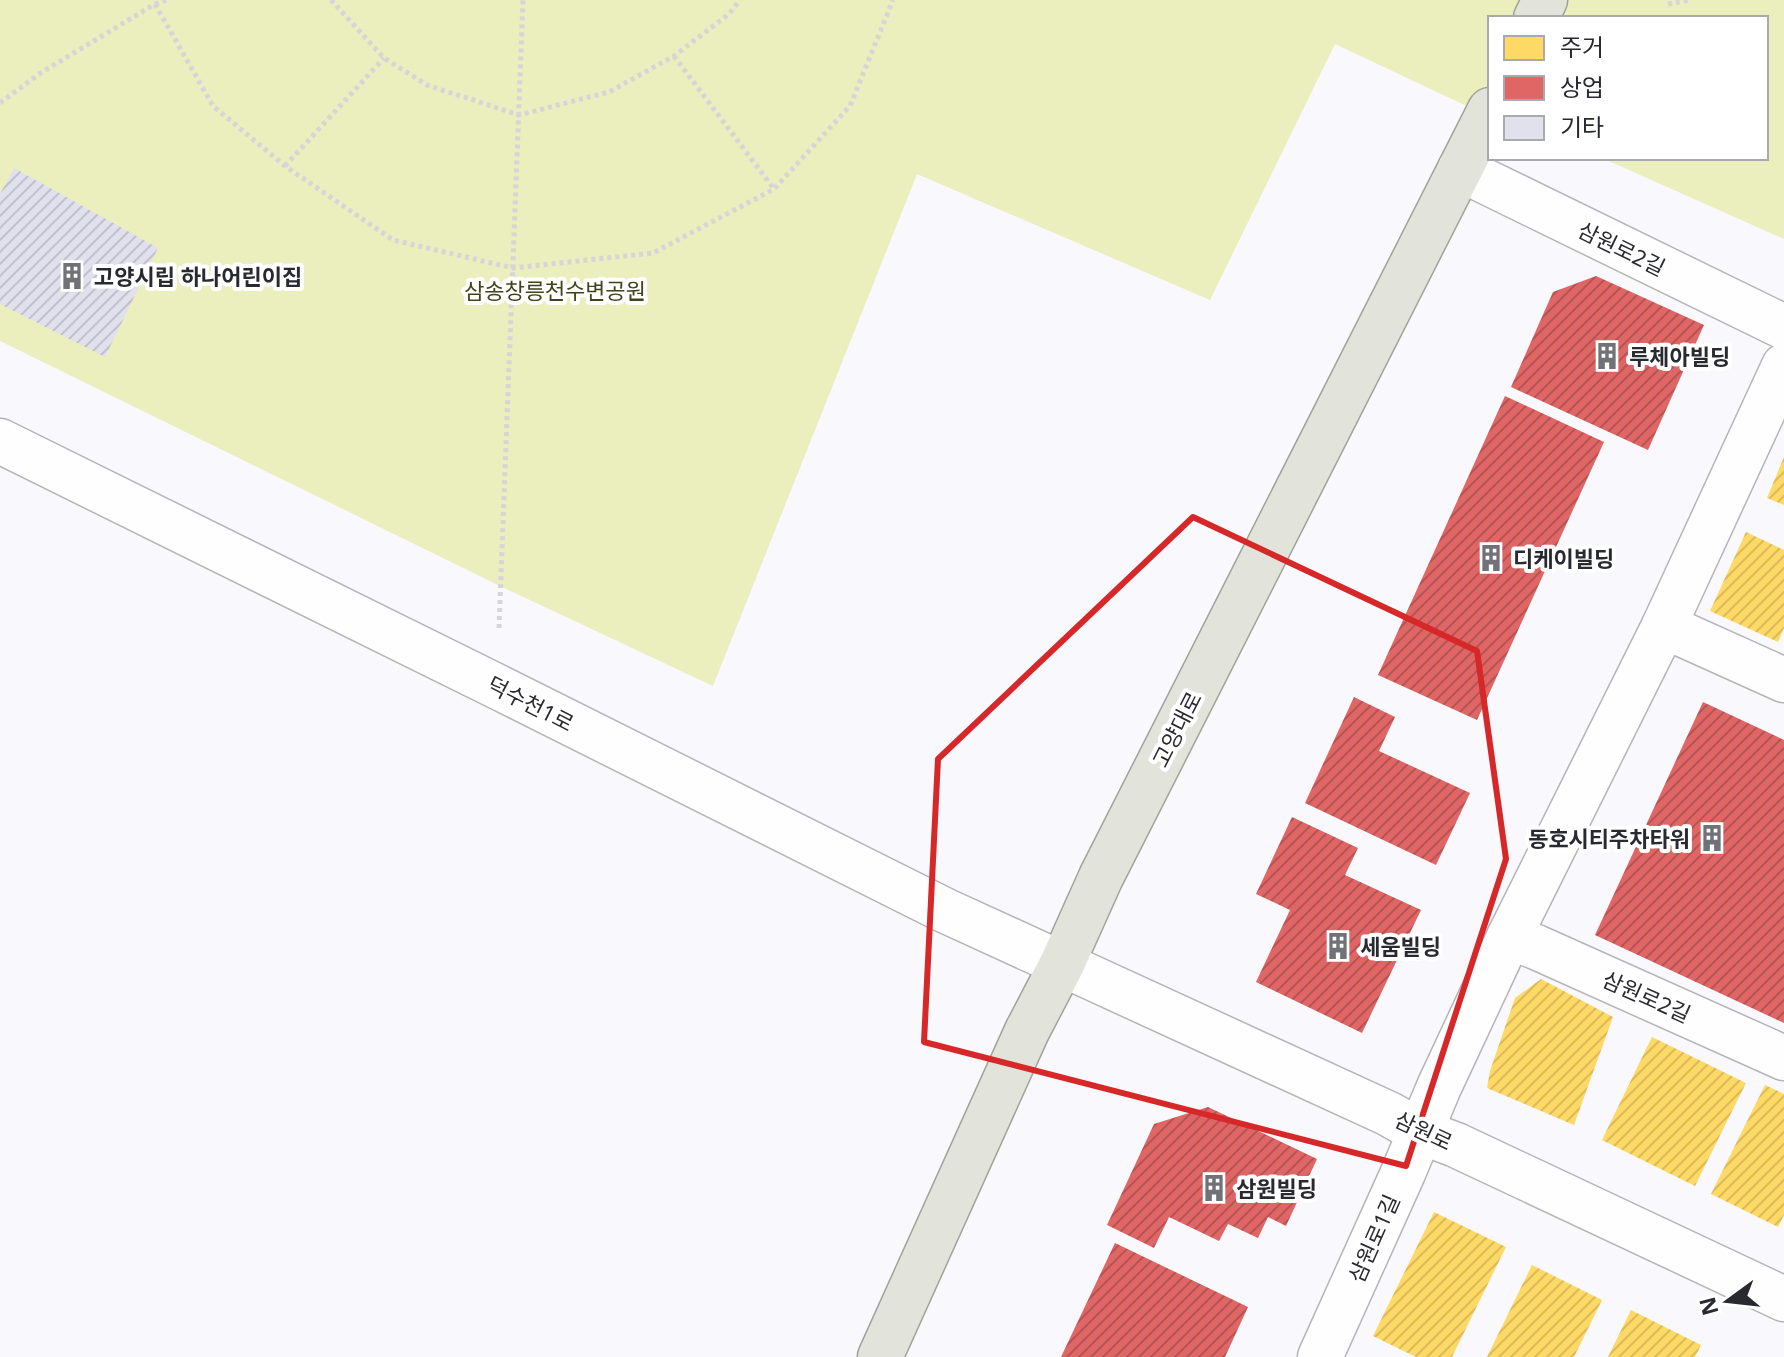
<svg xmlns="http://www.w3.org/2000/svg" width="1784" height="1357" font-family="'Noto Sans','Noto Sans KR',sans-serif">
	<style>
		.green { fill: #ebeebd }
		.homes { fill: url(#homes-hatch) }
		.shops { fill: url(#shops-hatch) }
		.building { fill: url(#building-hatch) }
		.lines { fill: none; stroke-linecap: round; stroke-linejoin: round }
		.minor-casing { stroke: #b5b5b9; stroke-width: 47 }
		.tertiary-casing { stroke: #b5b5b9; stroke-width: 47 }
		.secondary-casing { stroke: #b5b5b9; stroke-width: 47 }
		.primary-casing { stroke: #a2a398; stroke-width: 47 }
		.path { stroke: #d6d6d8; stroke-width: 5; stroke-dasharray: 4 4; stroke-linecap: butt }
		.minor { stroke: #fefeff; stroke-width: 44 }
		.tertiary { stroke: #fefeff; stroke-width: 44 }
		.secondary { stroke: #fefeff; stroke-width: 44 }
		.primary { stroke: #e2e3db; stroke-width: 44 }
		.marked { fill: none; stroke: #d62828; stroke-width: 6; stroke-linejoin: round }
		.labels { text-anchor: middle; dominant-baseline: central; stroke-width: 8; stroke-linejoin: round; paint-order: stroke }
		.street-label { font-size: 22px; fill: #292a2f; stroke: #fff }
		.poi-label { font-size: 22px; font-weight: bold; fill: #292a2f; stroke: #fff; text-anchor: start }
		.park-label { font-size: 22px; fill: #41441a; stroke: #fff }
	</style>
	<defs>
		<pattern id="homes-hatch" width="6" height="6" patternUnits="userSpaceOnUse" patternTransform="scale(2)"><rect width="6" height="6" fill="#ffd966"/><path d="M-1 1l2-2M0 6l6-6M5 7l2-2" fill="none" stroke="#dbba59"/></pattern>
		<pattern id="shops-hatch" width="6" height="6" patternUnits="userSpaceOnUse" patternTransform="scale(2)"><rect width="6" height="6" fill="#e06666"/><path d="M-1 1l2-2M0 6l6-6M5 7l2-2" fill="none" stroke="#b65454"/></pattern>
		<pattern id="building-hatch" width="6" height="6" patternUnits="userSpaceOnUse" patternTransform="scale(2)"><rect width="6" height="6" fill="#e0e1ed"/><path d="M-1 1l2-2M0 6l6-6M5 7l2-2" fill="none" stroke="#c0c1cc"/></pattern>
	</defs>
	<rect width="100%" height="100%" fill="#f8f8fd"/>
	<path class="green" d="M 0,0 L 1784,0 L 1784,239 L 1602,158 L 1766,158 L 1766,18 L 1490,18 L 1490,117 L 1335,44 L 1210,300 L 917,174 L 713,686 L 500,586 L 0,341 Z"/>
	<g class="homes">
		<path d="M 1784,457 L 1784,505 L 1767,498 Z"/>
		<path d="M 1746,532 L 1784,550 L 1784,628 L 1778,642 L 1710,611 Z"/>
		<path d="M 1541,979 L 1613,1017 L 1574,1125 L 1487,1088 L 1490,1071 L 1515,998 Z"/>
		<path d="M 1652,1037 L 1746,1083 L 1695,1186 L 1602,1140 Z"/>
		<path d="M 1765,1085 L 1784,1094 L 1784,1215 L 1778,1227 L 1711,1194 Z"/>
		<path d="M 1434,1212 L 1506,1247 L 1452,1357 L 1416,1357 L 1373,1336 Z"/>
		<path d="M 1532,1265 L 1602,1300 L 1574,1357 L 1487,1357 Z"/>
		<path d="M 1631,1310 L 1701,1345 L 1695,1357 L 1608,1357 Z"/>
	</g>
	<g class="shops">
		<path d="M 1596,276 L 1704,325 L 1648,450 L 1511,387 L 1553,292 Z"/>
		<path d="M 1505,396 L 1604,442 L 1477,720 L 1378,675 Z"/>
		<path d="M 1354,697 L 1395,717 L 1379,751 L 1470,793 L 1436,865 L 1305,803 Z"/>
		<path d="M 1703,702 L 1784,740 L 1784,1023 L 1595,935 Z"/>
		<path d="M 1292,817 L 1358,848 L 1345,875 L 1421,910 L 1362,1033 L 1256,982 L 1290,910 L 1256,894 Z"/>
		<path d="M 1208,1107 L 1317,1159 L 1286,1226 L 1268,1217 L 1258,1238 L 1228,1224 L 1219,1241 L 1169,1217 L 1154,1248 L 1107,1225 L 1154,1124 Z"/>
		<path d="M 1115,1243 L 1248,1307 L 1225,1357 L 1061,1357 Z"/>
	</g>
	<path class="building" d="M 14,168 L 158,248 L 105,357 L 0,304 L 0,194 Z"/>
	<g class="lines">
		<g class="minor-casing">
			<g id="minor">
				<path d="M 1460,169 L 1784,327"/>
				<path d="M 1664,626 L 1784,680"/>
				<path d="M 1509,937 L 1536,947 L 1784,1058"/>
				<path d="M 1320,1357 L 1403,1173 L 1439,1087 L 1509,937 L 1664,626 L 1784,366"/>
			</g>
		</g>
		<g class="tertiary-casing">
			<path id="tertiary" d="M 0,441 L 496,686 L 944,910 L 1062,964"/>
		</g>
		<g class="secondary-casing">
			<path id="secondary" d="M 1062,964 L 1389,1114 L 1419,1131 L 1456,1145 L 1784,1299"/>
		</g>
		<g class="primary-casing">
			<g id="primary">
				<path d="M 1536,18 L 1545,0"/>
				<path d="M 880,1357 L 1027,1031 L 1062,964 L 1101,877 L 1490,110"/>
			</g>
		</g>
		<g class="path">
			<path d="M 331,0 L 384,58 L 427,85 L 519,115 L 609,92 L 674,56 L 729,14 L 740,0"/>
			<path d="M 155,4 L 213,106 L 285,166 L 393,240 L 513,268 L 653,253 L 774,189 L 850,106 L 893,0"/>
			<path d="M 1668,4 L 1690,0"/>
			<path d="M 674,56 L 774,189"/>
			<path d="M 0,103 L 39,74 L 155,4 L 167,0"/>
			<path d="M 285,166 L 384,58"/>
			<path d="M 499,628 L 523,0"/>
		</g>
		<use href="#minor" class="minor"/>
		<use href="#tertiary" class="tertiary"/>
		<use href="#secondary" class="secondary"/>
		<use href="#primary" class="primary"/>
	</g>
	<path class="marked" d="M 1193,517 L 1477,651 L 1506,859 L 1406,1166 L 924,1042 L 938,759 Z"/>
	<defs>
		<g id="building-bare" transform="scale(2.16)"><path d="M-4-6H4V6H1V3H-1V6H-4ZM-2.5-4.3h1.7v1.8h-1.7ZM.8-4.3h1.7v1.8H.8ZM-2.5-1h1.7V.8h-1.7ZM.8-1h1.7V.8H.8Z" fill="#717277" stroke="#fff" stroke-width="2.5" paint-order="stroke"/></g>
	</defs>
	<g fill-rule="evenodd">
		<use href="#building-bare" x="72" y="276"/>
		<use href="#building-bare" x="1607" y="356"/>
		<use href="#building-bare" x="1491" y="558"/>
		<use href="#building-bare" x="1712" y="838"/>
		<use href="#building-bare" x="1338" y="946"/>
		<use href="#building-bare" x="1214" y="1188"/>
	</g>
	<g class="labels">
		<g class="street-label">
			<text transform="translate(1622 248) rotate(26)">삼원로2길</text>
			<text transform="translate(531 703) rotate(27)">덕수천1로</text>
			<text transform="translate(1176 729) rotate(-63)">고양대로</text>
			<text transform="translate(1647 996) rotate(24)">삼원로2길</text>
			<text transform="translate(1424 1130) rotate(25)">삼원로</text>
			<text transform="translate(1373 1238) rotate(-66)">삼원로1길</text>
		</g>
		<g class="poi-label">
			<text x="94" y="276">고양시립 하나어린이집</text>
			<text x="1629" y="356">루체아빌딩</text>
			<text x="1513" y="558">디케이빌딩</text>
			<text x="1690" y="838" text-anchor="end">동호시티주차타워</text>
			<text x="1360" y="946">세움빌딩</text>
			<text x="1236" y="1188">삼원빌딩</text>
		</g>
		<g class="park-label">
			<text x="555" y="290">삼송창릉천수변공원</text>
		</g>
	</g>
	<rect x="1488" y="16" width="280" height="144" fill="#ffffff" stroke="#a9aaac" stroke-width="2"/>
	<rect x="1504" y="36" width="40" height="24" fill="#ffd966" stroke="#a9aaac" stroke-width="2"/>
	<text x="1560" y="56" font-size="24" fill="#292a2f">주거</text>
	<rect x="1504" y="76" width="40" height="24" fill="#e06666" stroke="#a9aaac" stroke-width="2"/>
	<text x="1560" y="96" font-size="24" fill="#292a2f">상업</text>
	<rect x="1504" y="116" width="40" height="24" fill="#e0e1ed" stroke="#a9aaac" stroke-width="2"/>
	<text x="1560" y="136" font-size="24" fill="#292a2f">기타</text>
	<g transform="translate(1728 1301) rotate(255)" stroke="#ffffff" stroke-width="6" paint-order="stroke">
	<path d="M0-6L14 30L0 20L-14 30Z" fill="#292a2f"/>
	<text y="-12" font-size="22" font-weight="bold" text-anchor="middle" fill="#292a2f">N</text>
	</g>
</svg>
